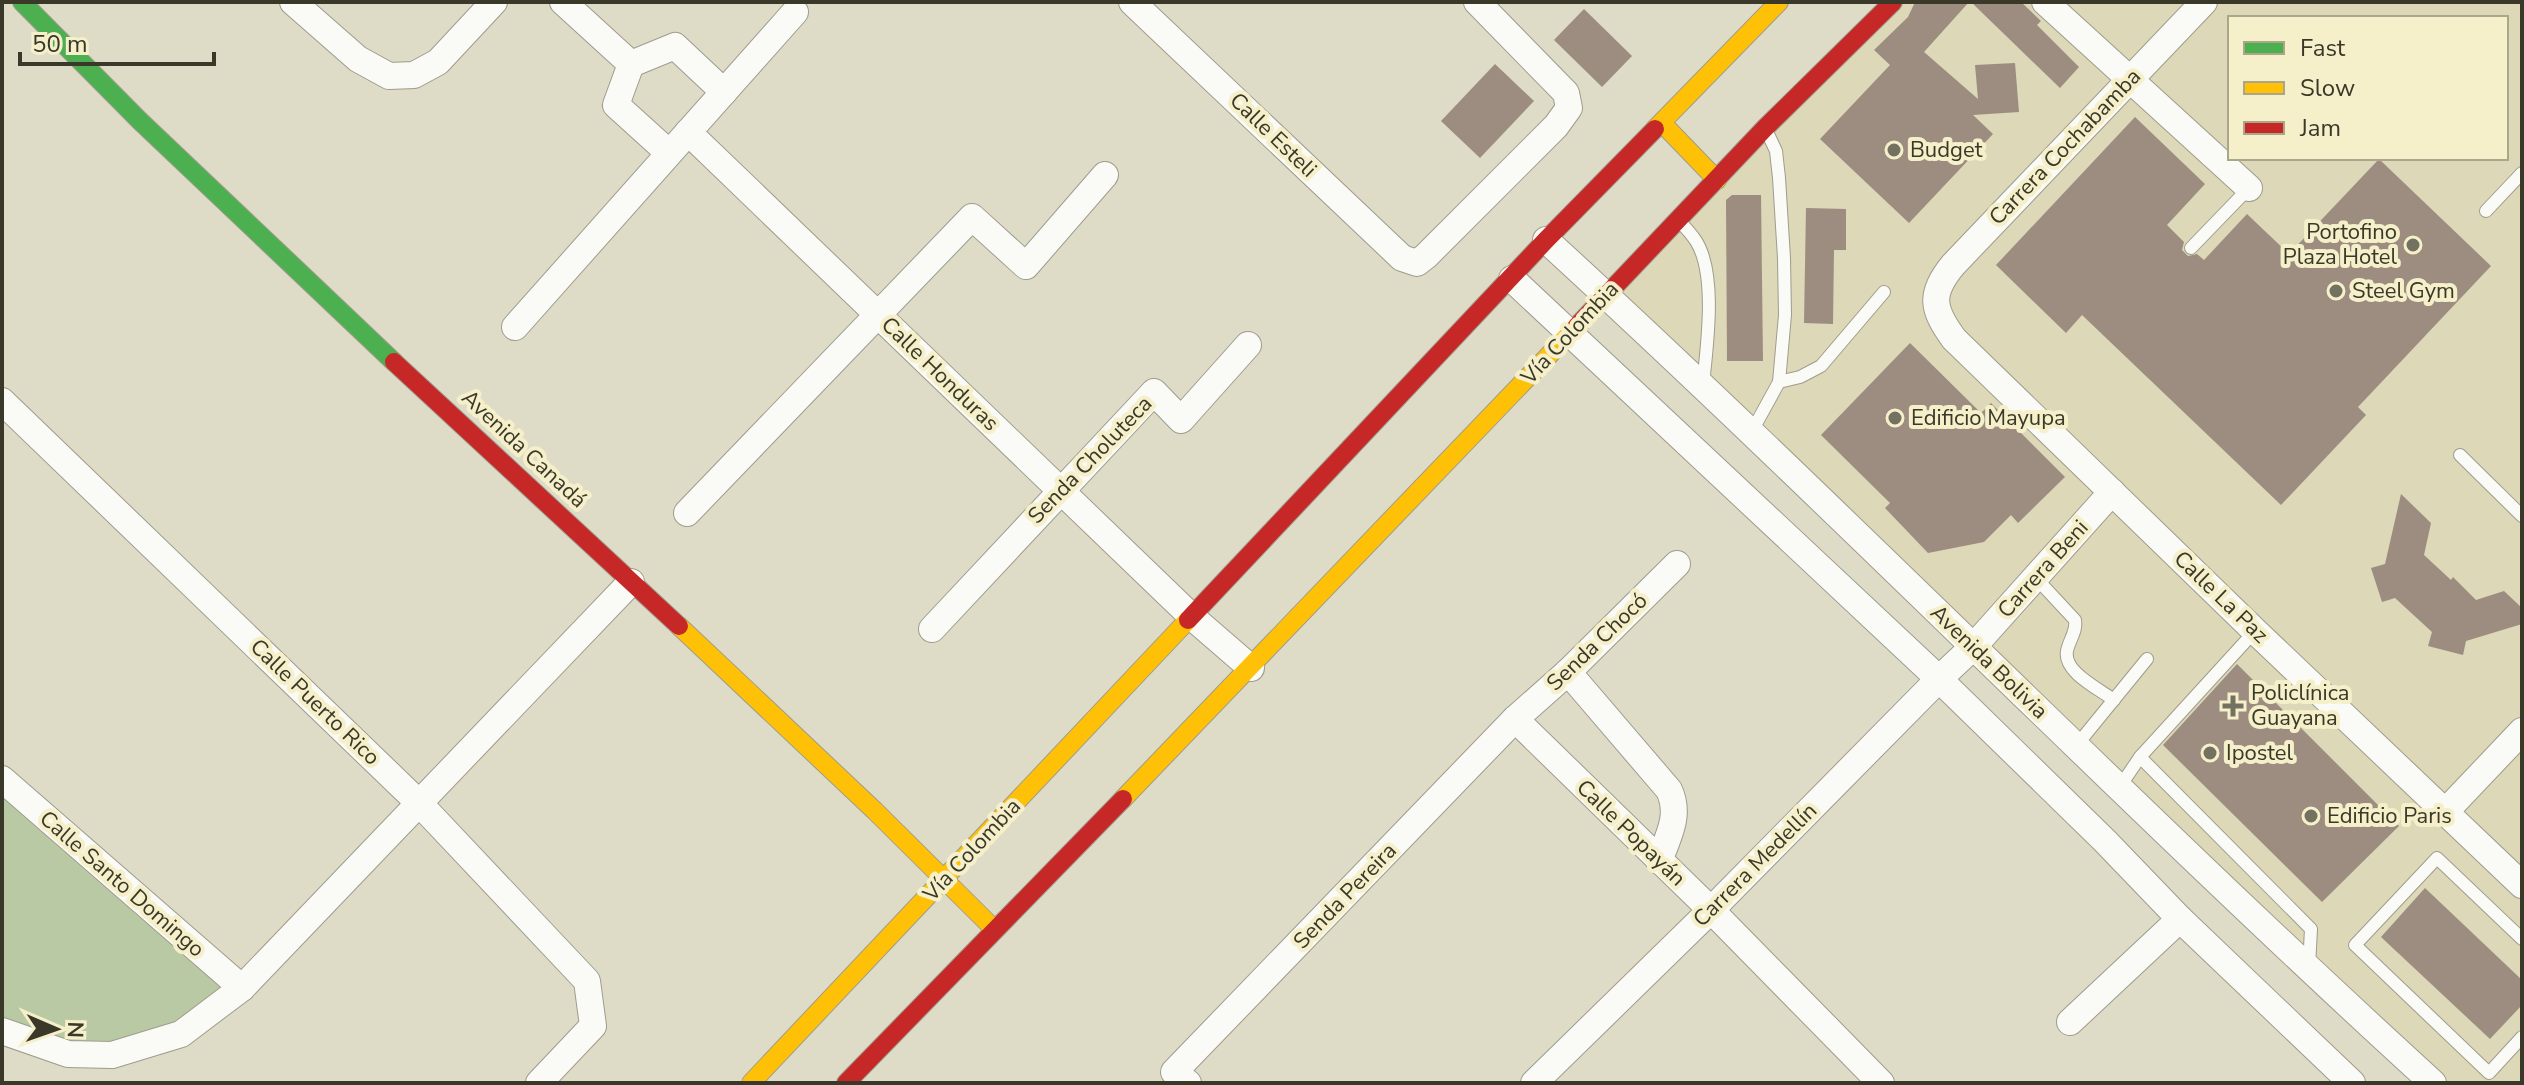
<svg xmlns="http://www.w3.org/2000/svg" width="2524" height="1085" font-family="'Nunito Sans',sans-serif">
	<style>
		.built { fill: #ddd8b7; fill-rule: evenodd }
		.green { fill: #b9c9a4 }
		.building { fill: #9c8d80 }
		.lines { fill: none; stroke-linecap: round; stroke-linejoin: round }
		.lane-casing { stroke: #9f9c8d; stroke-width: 14 }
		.street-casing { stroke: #9f9c8d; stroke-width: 28 }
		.fast-casing { stroke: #9f9c8d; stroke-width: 20 }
		.slow-casing { stroke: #9f9c8d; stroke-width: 20 }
		.jam-casing { stroke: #9f9c8d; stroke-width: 20 }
		.lane { stroke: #fafaf7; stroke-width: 12 }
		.street { stroke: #fafaf7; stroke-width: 26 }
		.fast { stroke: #4caf50; stroke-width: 18 }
		.slow { stroke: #ffc107; stroke-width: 18 }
		.jam { stroke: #c62828; stroke-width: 18 }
		.poi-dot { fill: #737160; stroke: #f5efca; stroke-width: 3 }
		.labels { text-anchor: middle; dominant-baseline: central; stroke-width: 8; stroke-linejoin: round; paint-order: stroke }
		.street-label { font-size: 22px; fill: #3a3829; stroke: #f5efca }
		.poi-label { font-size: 22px; fill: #3a3829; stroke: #f5efca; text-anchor: start }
	</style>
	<rect width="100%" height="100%" fill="#dedbc7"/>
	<path class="built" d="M 1895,2 L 2522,2 L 2522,1083 L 2433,1083 L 1606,294 ZM 2230,18 L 2506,18 L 2506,158 L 2230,158 Z"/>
	<path class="green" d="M 2,791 L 226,986 L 172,1026 L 112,1041 L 69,1041 L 12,1025 L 2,1016 Z"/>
	<g class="building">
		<path d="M 1915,2 L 1969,2 L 1924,52 L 1978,99 L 1975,65 L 2015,63 L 2019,112 L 1973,115 L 1993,134 L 1909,223 L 1820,139 L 1890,65 L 1874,50 L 1908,17 Z"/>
		<path d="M 1971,2 L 2021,2 L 2041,21 L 2037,25 L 2079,67 L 2060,88 Z"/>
		<path d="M 1584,9 L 1632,56 L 1602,87 L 1554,40 Z"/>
		<path d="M 1495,64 L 1534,101 L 1480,158 L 1441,121 Z"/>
		<path d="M 2135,117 L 2205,184 L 2167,225 L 2184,242 L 2182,250 L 2188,256 L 2197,254 L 2204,260 L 2247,214 L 2289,254 L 2379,159 L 2491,266 L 2358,407 L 2366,415 L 2281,505 L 2082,315 L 2066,333 L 1996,265 Z"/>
		<path d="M 1732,195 L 1761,195 L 1763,361 L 1727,361 L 1726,200 Z"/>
		<path d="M 1806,208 L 1846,209 L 1846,250 L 1834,250 L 1833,324 L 1804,323 Z"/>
		<path d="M 1910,343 L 1981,413 L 1991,403 L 2065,477 L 2018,523 L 2011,515 L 1984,542 L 1928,553 L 1885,508 L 1890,503 L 1821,435 Z"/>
		<path d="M 2401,494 L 2431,523 L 2424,555 L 2451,580 L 2453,577 L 2476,600 L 2504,591 L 2522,608 L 2522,624 L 2466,641 L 2463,655 L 2428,646 L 2432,632 L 2395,598 L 2382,602 L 2371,568 L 2385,564 Z"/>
		<path d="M 2237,664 L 2399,826 L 2322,902 L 2163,745 Z"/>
		<path d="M 2425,888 L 2522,980 L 2522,1005 L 2490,1039 L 2381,937 Z"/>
	</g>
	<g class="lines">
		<g class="lane-casing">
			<g id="lane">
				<path d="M 2486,211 L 2522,173"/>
				<path d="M 1680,222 C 1686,228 1692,235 1696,241 C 1717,274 1707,346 1703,384"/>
				<path d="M 2191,248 L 2249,188"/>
				<path d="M 1779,382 L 1800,377 L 1821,366 L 1884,292"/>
				<path d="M 1751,433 L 1779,382 L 1785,315 L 1784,258 L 1779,178 L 1776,151 L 1768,134"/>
				<path d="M 2460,455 L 2522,516"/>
				<path d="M 2035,577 L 2075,620 C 2077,632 2069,640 2067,651 C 2063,672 2099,689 2114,700"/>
				<path d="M 2076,746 L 2147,659"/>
				<path d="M 2140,757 L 2255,631"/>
				<path d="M 2119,788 L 2140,757 L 2311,929 L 2309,966"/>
				<path d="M 2522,939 L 2437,858 L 2355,945 L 2489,1073 L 2522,1037"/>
			</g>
		</g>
		<g class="street-casing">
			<g id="street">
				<path d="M 293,2 L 358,59 L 389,76 L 414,75 L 438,62 L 494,2"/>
				<path d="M 563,2 L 631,64"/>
				<path d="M 1132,2 L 1402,258 L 1417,263 L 1426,256 L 1556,126 L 1569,108 L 1566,93 L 1477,2"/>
				<path d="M 2045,2 L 2249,188"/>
				<path d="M 2204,2 L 1953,265 C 1929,294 1932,309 1954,339 L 2255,631 L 2522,885"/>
				<path d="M 688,132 L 1192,617 L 1251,668"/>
				<path d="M 669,153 L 616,105 L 631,64 L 675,46 L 724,92"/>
				<path d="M 1546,240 C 1847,516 2131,808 2433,1083"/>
				<path d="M 1512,279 L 1939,679 L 2105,841 L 2180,919 L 2352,1083"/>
				<path d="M 515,327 L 795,12"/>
				<path d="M 2,401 L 419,803 L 587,981 L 593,1026 L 539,1083"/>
				<path d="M 687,513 L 972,217 L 1026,266 L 1105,175"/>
				<path d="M 932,629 L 1154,392 L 1181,420 L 1248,345"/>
				<path d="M 1568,672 L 1669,790 C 1681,815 1668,837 1659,861"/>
				<path d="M 1515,719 L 1711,910 L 1881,1083"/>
				<path d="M 2,779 L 242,988"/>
				<path d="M 2446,811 L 2522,731"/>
				<path d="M 2070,1022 L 2180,919"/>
				<path d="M 2,1031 L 68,1054 L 112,1055 L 181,1034 L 242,988 L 631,582"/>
				<path d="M 1188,1083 L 1174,1072 L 1515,719 L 1568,672 L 1677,564"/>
				<path d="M 1534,1083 L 1711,910 L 1939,679 L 1974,646 L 2112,492"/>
			</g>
		</g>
		<g class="fast-casing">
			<path id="fast" d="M 22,2 L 140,121 L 394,362"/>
		</g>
		<g class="slow-casing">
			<g id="slow">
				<path d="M 1662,123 L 1717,180"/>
				<path d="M 1655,129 L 1779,2"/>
				<path d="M 679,626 L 875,811 L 994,929"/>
				<path d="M 1123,799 L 1577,326"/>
				<path d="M 751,1083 L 1188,620"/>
			</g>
		</g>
		<g class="jam-casing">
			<g id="jam">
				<path d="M 1577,326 L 1765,128 L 1893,2"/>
				<path d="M 394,362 L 679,626"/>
				<path d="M 1188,620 L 1546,240 L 1655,129"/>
				<path d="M 846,1083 L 1123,799"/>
			</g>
		</g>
		<use href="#lane" class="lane"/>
		<use href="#street" class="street"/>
		<use href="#fast" class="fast"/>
		<use href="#slow" class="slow"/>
		<use href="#jam" class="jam"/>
	</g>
	<g class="poi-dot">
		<circle cx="1894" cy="150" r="8"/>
		<circle cx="2413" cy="245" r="8"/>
		<circle cx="2336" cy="291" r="8"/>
		<circle cx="1895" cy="418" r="8"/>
		<path d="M2229 694h8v8h8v8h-8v8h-8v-8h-8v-8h8z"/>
		<circle cx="2210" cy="753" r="8"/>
		<circle cx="2311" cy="816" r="8"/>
	</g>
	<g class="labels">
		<g class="street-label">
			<text transform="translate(1273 135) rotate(44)">Calle Esteli</text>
			<text transform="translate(2065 147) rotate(-46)">Carrera Cochabamba</text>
			<text transform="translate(1570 333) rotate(-47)">Vía Colombia</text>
			<text transform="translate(940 374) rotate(44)">Calle Honduras</text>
			<text transform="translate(524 449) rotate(43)">Avenida Canadá</text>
			<text transform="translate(1090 460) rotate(-46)">Senda Choluteca</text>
			<text transform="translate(2043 569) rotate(-48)">Carrera Beni</text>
			<text transform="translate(2221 597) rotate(44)">Calle La Paz</text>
			<text transform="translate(1597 642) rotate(-44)">Senda Chocó</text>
			<text transform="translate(1989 662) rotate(44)">Avenida Bolivia</text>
			<text transform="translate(315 702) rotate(44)">Calle Puerto Rico</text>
			<text transform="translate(1631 833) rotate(44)">Calle Popayán</text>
			<text transform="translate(972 850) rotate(-47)">Vía Colombia</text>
			<text transform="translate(1755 865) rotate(-45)">Carrera Medellín</text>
			<text transform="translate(122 884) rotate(41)">Calle Santo Domingo</text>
			<text transform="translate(1345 896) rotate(-46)">Senda Pereira</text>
		</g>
		<g class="poi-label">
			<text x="1910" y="150">Budget</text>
			<text x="2397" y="232" text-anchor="end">Portofino<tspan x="2397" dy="25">Plaza Hotel</tspan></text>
			<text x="2352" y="291">Steel Gym</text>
			<text x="1911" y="418">Edificio Mayupa</text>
			<text x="2251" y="693">Policlínica<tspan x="2251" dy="25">Guayana</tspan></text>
			<text x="2226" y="753">Ipostel</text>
			<text x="2327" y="816">Edificio Paris</text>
		</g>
	</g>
	<rect width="2524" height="1085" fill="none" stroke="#3a3829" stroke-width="8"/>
	<rect x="2228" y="16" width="280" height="144" fill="#f5efca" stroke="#aaa68a" stroke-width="2"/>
	<rect x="2244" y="42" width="40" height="12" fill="#4caf50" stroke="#aaa68a" stroke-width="2"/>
	<text x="2300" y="56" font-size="24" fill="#3a3829">Fast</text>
	<rect x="2244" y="82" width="40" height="12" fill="#ffc107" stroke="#aaa68a" stroke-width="2"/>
	<text x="2300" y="96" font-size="24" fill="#3a3829">Slow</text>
	<rect x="2244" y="122" width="40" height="12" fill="#c62828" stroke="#aaa68a" stroke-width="2"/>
	<text x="2300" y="136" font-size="24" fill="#3a3829">Jam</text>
	<g transform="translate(56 1029) rotate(92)" stroke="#f5efca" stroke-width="6" paint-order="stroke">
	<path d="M0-6L14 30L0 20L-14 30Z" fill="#3a3829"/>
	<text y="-12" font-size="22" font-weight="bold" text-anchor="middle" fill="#3a3829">N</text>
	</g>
	<path d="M20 52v12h194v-12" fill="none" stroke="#3a3829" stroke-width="4"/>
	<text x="32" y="52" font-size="24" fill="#3a3829" stroke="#f5efca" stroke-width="6" paint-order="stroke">50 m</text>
</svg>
